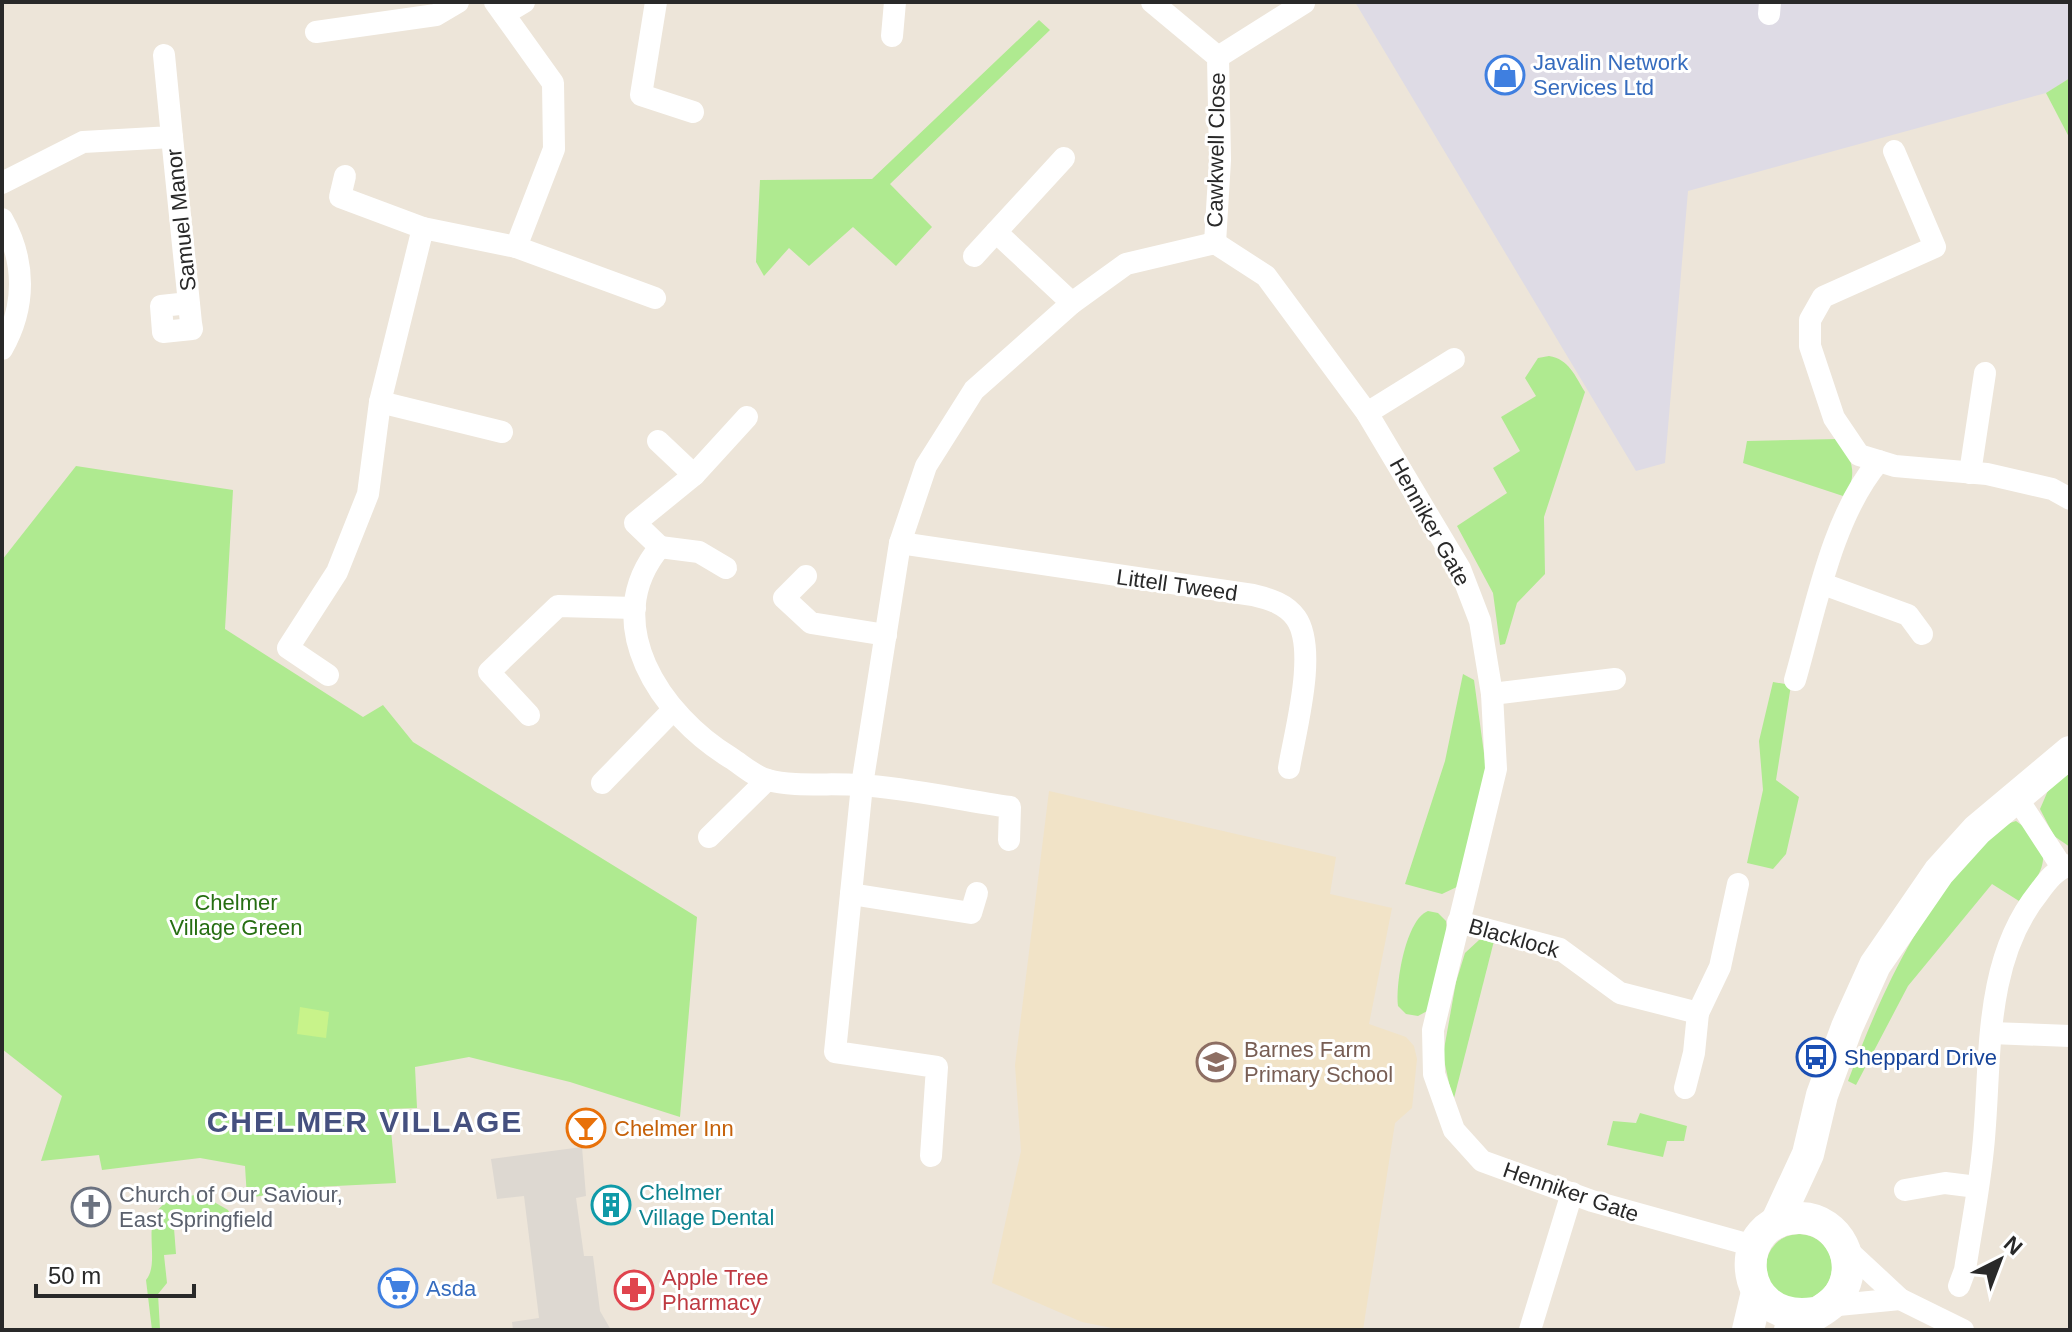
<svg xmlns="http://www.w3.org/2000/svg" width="2072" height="1332" font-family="Arial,sans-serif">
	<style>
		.industrial { fill: #dedbe5 }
		.education { fill: #f1e3c7 }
		.green { fill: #afea90 }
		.pitch { fill: #c8f38a }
		.plaza { fill: #ddd8d1 }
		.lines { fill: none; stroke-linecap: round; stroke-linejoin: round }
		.street { stroke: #fff; stroke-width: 22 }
		.secondary { stroke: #fff; stroke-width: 32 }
		.labels { text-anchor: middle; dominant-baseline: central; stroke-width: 6; stroke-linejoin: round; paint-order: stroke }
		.shop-label { font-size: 22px; fill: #366cbe; stroke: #fff; text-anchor: start }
		.street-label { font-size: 22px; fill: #292929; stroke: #fff }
		.park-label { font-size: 22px; fill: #266e12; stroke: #fff }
		.education-label { font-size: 22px; fill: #785e54; stroke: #fff; text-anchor: start }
		.transit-label { font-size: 22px; fill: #164399; stroke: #fff; text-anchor: start }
		.food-label { font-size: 22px; fill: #c56008; stroke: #fff; text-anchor: start }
		.culture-label { font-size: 22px; fill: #0d838f; stroke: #fff; text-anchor: start }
		.worship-label { font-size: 22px; fill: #5b616d; stroke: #fff; text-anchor: start }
		.health-label { font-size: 22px; fill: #be3a42; stroke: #fff; text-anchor: start }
		.district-label { font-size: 30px; font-weight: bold; letter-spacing: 2px; fill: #45507f; stroke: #fff }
	</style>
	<rect width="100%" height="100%" fill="#ede5d9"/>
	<path class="industrial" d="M 1355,2 L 2070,2 L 2070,78 L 2046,93 L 1688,191 L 1665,463 L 1636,471 Z"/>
	<path class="education" d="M 1049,791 L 1336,857 L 1330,894 L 1392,908 L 1369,1024 L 1406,1037 L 1414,1046 L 1417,1059 L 1412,1108 L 1395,1123 L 1363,1330 L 1117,1329 L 1082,1322 L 992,1283 L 1021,1151 L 1015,1065 Z"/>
	<g class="green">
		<path d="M 1039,20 L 1050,30 L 890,184 L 932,227 L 896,266 L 853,227 L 809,266 L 789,248 L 764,276 L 756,262 L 760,180 L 872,179 Z"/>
		<path d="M 2070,78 L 2070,139 L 2046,93 Z"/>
		<path d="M 1549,356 C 1569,359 1575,376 1585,392 L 1544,517 L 1545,574 L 1517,603 L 1505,644 L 1500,645 L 1493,593 L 1457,526 L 1507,493 L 1493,468 L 1520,451 L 1501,417 L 1536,396 L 1525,378 L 1538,358 Z"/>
		<path d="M 1838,439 C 1853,462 1857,471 1846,497 L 1743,463 L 1747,441 Z"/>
		<path d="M 76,466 L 233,490 L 225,629 L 363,717 L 383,705 L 413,742 L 697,917 L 680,1117 L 570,1082 L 469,1057 L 415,1067 L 417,1108 L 389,1109 L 396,1183 L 316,1187 L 247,1198 L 245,1166 L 200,1158 L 102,1170 L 99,1155 L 41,1161 L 62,1096 L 2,1049 L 2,560 Z"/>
		<path d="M 1463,674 L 1474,680 L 1486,768 L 1461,885 L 1442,894 L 1405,884 L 1445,761 Z"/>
		<path d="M 1773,682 L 1791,685 L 1776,780 L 1799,797 L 1786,854 L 1773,869 L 1747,863 L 1763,790 L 1759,741 Z"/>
		<path d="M 2070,773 L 2070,847 L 2054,836 L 2040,809 L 2050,786 Z"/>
		<path d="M 2016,821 C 2057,849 2046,870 2019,901 L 1992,884 L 1908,986 L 1856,1085 L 1848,1081 C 1878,1002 1910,929 1965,864 C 1981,844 1991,828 2016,821 Z"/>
		<path d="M 1428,911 L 1438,913 L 1446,921 L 1447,934 L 1429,1010 L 1418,1016 L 1406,1014 L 1398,1006 C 1395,984 1406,919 1428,911 Z"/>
		<path d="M 1495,937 L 1453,1102 L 1443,1055 L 1456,982 L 1465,953 L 1479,940 Z"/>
		<path d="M 1640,1113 L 1687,1126 L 1684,1141 L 1667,1141 L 1663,1157 L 1607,1145 L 1613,1121 L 1636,1123 Z"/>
		<path d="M 202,1195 L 228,1210 L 235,1223 L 174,1228 L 176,1254 L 164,1255 L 167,1283 L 158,1294 L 160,1329 L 152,1330 L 146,1280 C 166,1256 123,1195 202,1195 Z"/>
		<circle cx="1799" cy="1267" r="33"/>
	</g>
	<path class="pitch" d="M 300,1007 L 329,1012 L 326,1038 L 297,1034 Z"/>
	<path class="plaza" d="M 582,1147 L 586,1196 L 576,1198 L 584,1256 L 593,1256 L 600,1311 L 611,1330 L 513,1330 L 512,1322 L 539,1318 L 524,1196 L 497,1199 L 491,1159 Z"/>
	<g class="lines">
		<g class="street">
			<path d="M 656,2 L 641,95 L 693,112"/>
			<path d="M 1152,2 L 1218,57 L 1220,160 L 1215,243"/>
			<path d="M 504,14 L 524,2"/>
			<path d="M 1769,14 L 1770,2"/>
			<path d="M 316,32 L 436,15 L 458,2"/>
			<path d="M 892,36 L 895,2"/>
			<path d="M 1218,57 L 1304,3"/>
			<path d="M 172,137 L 191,323 L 192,329 L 163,332 L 161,306 L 189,303"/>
			<path d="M 1894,151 L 1935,247 L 1823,297 L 1810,320 L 1810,346 L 1834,418 L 1859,455 L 1895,466 L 1987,474 L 2052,489 L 2070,499"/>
			<path d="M 1064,158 L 996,232 L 1072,303"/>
			<path d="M 345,176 L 340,197 L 423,228"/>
			<path d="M 2,183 L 83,142 L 172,137 L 164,55"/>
			<path d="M 2,219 C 26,261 26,307 2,349"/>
			<path d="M 516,247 L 655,298"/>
			<path d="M 974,256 L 996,232"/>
			<path d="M 380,402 L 502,432"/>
			<path d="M 1367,413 L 1454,359"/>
			<path d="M 747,417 L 694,475 L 635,523 L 660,547 C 597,622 661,716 731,758 C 742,765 755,777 768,780 C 792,787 832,783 859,785 C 909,788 960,800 1010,807 L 1009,840"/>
			<path d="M 658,441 L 694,475"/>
			<path d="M 1970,473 L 1985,373"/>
			<path d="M 900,543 L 1253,595 C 1270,599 1286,604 1296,618 C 1318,650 1295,731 1289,768"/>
			<path d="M 660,547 L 699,552 L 726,568"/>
			<path d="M 806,576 L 784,598 L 811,623 L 886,635"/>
			<path d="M 1823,584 L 1908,615 L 1922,634"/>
			<path d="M 328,675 L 288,648 L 337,572 L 368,494 L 380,402 L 423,228 L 516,247 L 554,149 L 553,83 L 495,2"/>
			<path d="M 1795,680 C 1815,611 1832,516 1879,461"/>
			<path d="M 1492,694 L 1615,679"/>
			<path d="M 529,715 L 489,672 L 558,606 L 635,608"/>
			<path d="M 602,783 L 673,710"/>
			<path d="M 2015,795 L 2062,867"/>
			<path d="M 709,837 L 767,780"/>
			<path d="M 851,894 L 971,913 L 977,893"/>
			<path d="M 1458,922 L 1560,949 L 1620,993 L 1698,1013 L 1720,967 L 1738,884"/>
			<path d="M 1991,1033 L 2070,1036"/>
			<path d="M 1685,1088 L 1694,1053 L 1698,1013"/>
			<path d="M 931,1156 L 937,1067 L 835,1052 L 862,785 L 900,543 L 926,466 L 974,390 L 1072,303 L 1126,264 L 1215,243 L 1266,276 L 1367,413 L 1460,569 L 1480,621 L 1492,694 L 1496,769 L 1433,1030 L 1434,1074 L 1454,1130 L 1482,1161 L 1592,1201 L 1754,1246"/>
			<path d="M 1905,1190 L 1945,1183 L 1977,1187"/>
			<path d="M 1844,1247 L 1900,1299 L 1963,1330"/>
			<path d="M 1959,1286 L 1965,1270 C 1971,1230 1979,1190 1983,1149 C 1992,1064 1981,964 2039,892 C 2047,881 2056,869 2070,865"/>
			<path d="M 1828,1306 L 1900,1299"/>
			<path d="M 1530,1330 L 1572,1193"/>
		</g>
		<g class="secondary">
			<path d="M 1776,1223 L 1808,1154 L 1822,1095 L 1847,1027 L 1875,965 L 1939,872 L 1977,830 L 2070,752"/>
			<path d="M 1748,1330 L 1757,1292"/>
			<path d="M 1790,1330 C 1805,1319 1829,1310 1839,1295 C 1861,1264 1839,1219 1801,1218 C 1730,1216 1734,1325 1814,1313"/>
		</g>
	</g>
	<defs>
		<g id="shop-ring" transform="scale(2)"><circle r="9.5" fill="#fff" stroke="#3f7fe0" stroke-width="1.5"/><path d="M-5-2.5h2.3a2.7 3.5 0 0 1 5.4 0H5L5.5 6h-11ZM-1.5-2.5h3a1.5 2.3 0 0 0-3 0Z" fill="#3f7fe0"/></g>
		<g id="bus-ring" transform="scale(2)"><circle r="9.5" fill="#fff" stroke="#1a4fb4" stroke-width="1.5"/><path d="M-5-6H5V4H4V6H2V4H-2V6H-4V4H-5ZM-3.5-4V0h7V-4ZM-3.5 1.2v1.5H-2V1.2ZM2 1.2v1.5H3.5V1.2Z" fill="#1a4fb4"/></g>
		<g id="school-ring" transform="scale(2)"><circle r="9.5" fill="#fff" stroke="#8d6e63" stroke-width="1.5"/><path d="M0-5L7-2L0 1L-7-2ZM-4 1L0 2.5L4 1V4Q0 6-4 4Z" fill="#8d6e63"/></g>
		<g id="bar-ring" transform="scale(2)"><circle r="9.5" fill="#fff" stroke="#e8710a" stroke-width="1.5"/><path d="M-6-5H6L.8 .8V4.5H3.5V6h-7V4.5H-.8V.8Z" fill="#e8710a"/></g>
		<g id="building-ring" transform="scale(2)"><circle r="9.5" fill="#fff" stroke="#0f9aa8" stroke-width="1.5"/><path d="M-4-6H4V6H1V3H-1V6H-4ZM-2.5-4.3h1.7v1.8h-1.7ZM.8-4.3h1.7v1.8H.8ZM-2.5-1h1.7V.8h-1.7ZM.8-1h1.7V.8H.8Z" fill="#0f9aa8"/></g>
		<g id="church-ring" transform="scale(2)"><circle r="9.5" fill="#fff" stroke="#6b7280" stroke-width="1.5"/><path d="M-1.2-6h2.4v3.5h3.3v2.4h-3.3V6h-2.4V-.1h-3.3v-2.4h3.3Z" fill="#6b7280"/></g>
		<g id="supermarket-ring" transform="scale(2)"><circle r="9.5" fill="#fff" stroke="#3f7fe0" stroke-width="1.5"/><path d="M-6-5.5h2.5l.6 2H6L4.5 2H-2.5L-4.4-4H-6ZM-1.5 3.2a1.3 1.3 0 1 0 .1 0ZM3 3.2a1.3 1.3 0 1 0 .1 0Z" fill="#3f7fe0"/></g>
		<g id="pharmacy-ring" transform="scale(2)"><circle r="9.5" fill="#fff" stroke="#e0444e" stroke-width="1.5"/><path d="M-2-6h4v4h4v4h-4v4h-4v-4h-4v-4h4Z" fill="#e0444e"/></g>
	</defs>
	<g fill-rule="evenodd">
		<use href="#shop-ring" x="1505" y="75"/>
		<use href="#bus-ring" x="1816" y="1057"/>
		<use href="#school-ring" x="1216" y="1062"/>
		<use href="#bar-ring" x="586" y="1128"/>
		<use href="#building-ring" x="611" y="1205"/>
		<use href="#church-ring" x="91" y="1207"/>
		<use href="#supermarket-ring" x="398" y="1288"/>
		<use href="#pharmacy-ring" x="634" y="1290"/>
	</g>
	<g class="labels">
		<g class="shop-label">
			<text x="1533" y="62">Javalin Network<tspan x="1533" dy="25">Services Ltd</tspan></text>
			<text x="426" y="1288">Asda</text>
		</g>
		<g class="street-label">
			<text transform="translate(1216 150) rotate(-89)">Cawkwell Close</text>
			<text transform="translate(181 220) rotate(-96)">Samuel Manor</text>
			<text transform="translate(1430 522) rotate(61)">Henniker Gate</text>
			<text transform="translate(1177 585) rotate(8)">Littell Tweed</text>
			<text transform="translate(1514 938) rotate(16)">Blacklock</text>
			<text transform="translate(1571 1192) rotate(19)">Henniker Gate</text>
		</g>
		<g class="park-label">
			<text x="236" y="902">Chelmer<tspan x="236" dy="25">Village Green</tspan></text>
		</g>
		<g class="education-label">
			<text x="1244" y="1049">Barnes Farm<tspan x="1244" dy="25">Primary School</tspan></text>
		</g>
		<g class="transit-label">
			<text x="1844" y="1057">Sheppard Drive</text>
		</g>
		<g class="food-label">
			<text x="614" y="1128">Chelmer Inn</text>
		</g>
		<g class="culture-label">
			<text x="639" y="1192">Chelmer<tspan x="639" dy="25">Village Dental</tspan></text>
		</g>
		<g class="worship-label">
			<text x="119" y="1194">Church of Our Saviour,<tspan x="119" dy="25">East Springfield</tspan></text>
		</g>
		<g class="health-label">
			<text x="662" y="1277">Apple Tree<tspan x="662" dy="25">Pharmacy</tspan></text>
		</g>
		<g class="district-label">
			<text x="365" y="1121">CHELMER VILLAGE</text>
		</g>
	</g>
	<rect width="2072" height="1332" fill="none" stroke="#292929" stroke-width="8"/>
	<g transform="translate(2000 1260) rotate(42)" stroke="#ffffff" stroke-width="6" paint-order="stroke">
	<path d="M0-6L14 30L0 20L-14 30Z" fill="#292929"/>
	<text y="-12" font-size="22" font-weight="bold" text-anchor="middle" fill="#292929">N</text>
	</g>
	<path d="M36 1284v12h158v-12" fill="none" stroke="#292929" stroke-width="4"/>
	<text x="48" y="1284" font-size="24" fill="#292929" stroke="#ffffff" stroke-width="6" paint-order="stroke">50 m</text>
</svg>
